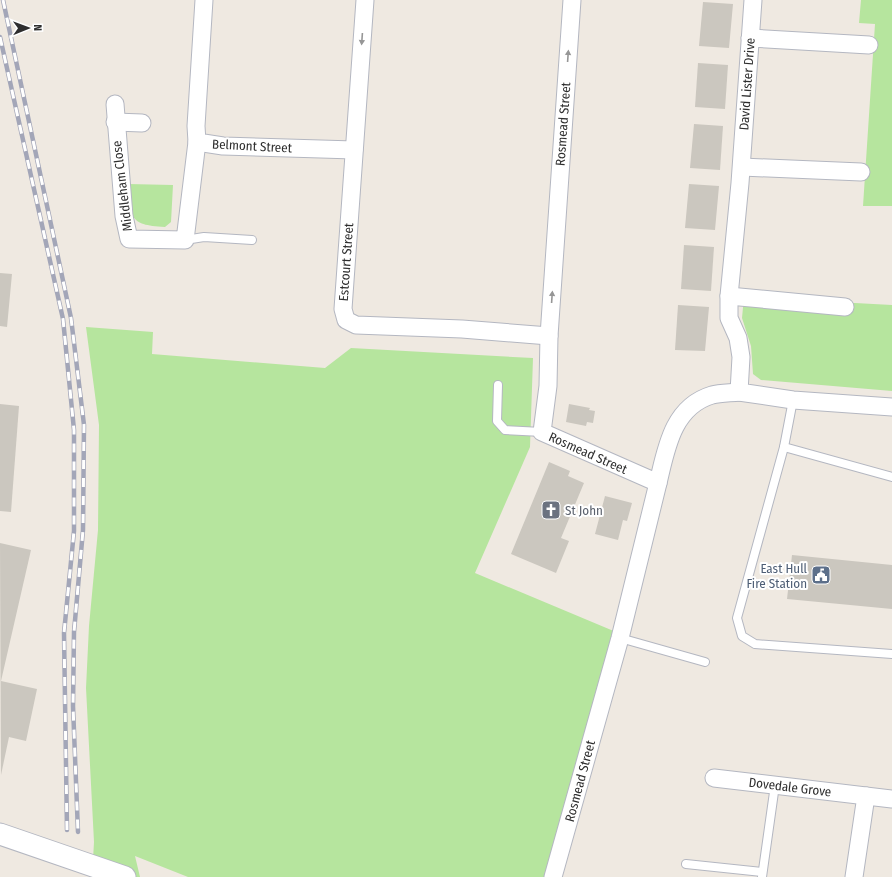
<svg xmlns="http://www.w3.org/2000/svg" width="892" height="877" font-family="'Fira Sans Condensed',sans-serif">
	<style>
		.green { fill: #b6e59e }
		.building { fill: #cbc7bf }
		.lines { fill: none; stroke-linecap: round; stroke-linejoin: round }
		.service-casing { stroke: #b4b7c1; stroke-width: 10 }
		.minor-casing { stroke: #b4b7c1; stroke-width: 19 }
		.tertiary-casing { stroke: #b4b7c1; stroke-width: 23 }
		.service { stroke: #fff; stroke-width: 8 }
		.minor { stroke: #fff; stroke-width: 17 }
		.tertiary { stroke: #fff; stroke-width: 21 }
		.rail-casing { stroke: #a3a6b8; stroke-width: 4.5 }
		.rail { stroke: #fff; stroke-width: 3; stroke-dasharray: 9; stroke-linecap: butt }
		.oneway { fill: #969696 }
		.labels { text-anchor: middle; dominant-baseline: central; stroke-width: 4; stroke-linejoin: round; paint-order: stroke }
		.street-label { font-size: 13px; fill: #2e2e2e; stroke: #fff }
		.worship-label { font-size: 13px; fill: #5b616d; stroke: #fff; text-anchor: start }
		.service-label { font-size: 13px; fill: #4e5e75; stroke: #fff; text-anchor: end }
	</style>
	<rect width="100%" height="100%" fill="#efe9e1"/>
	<g class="green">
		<path d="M 861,0 L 892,0 L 892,206 L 863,206 L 875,24 L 859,23 Z"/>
		<path d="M 128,184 L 173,185 L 171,222 L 165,227 C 127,225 132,217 128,184 Z"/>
		<path d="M 744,297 L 892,305 L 892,391 L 761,380 L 753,374 L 751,346 L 742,318 Z"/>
		<path d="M 86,327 L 153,332 L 152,354 L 325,368 L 351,348 L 533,358 L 530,447 L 475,573 L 616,632 L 546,877 L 188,877 L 135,856 L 140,877 L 92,877 L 94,842 L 86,688 L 89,626 L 98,530 L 99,425 Z"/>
	</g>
	<g class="building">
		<path d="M 703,2 L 733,4 L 729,48 L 699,46 Z"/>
		<path d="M 698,63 L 728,65 L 725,109 L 695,107 Z"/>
		<path d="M 694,124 L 723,126 L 720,170 L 690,168 Z"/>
		<path d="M 689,184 L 719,186 L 715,230 L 685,228 Z"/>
		<path d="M 684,245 L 714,247 L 711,291 L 681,289 Z"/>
		<path d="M 0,273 L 12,274 L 7,327 L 0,326 Z"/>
		<path d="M 678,305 L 709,307 L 705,351 L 675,350 Z"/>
		<path d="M 0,404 L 19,406 L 11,512 L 0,511 Z"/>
		<path d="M 569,404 L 590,408 L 589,410 L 595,411 L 593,423 L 587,422 L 586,426 L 566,422 Z"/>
		<path d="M 549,462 L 570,471 L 568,476 L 584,483 L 561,538 L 569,541 L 556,573 L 511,554 Z"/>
		<path d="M 605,496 L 632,503 L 627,521 L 623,520 L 618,540 L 595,534 Z"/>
		<path d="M 0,543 L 31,550 L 1,681 L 37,689 L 26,741 L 9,737 L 1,775 Z"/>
		<path d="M 792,555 L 892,565 L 892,609 L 787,599 Z"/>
	</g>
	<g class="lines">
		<g class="service-casing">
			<g id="service">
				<path d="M 185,240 L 204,237 L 252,240"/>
				<path d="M 498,385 L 497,421 L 505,430 L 542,432"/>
				<path d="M 793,400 L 784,447 L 892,477"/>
				<path d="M 784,447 L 737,618 L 742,636 L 755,644 L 892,654"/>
				<path d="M 620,638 L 705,662"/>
				<path d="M 686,864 L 762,872"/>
				<path d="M 762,877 L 775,785"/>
			</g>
		</g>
		<g class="minor-casing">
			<g id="minor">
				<path d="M 204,0 L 196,126 L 197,142 L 223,146 L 354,150"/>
				<path d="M 365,0 L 343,309 L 346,320 L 356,325 L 462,329 L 549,336"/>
				<path d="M 753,0 L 740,183 L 729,296 L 729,318 L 738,338 L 741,357 L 739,392 L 793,400 L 892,407"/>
				<path d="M 750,38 L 869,45"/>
				<path d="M 115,104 L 124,216 L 129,239 L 185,240 L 197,142"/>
				<path d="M 115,122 L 142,123"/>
				<path d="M 742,167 L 861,172"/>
				<path d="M 729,296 L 845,307"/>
				<path d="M 658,483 C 666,450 672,407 712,395 C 720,393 731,393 739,392"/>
				<path d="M 714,778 L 892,799"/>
				<path d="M 553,877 L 620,638 L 658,483 L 542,432 L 548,386 L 549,336 L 572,0"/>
				<path d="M 854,877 L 866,796"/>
			</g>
		</g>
		<g class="tertiary-casing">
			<path id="tertiary" d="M 0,834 L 125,877"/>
		</g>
		<use href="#service" class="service"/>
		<use href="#minor" class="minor"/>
		<use href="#tertiary" class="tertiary"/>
		<g class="rail-casing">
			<g id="rail">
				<path d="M 3,0 L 71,318 L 84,425 L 83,530 L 74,632 L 73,706 L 78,832"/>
				<path d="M 0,37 L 63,319 L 74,430 L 74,531 L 64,633 L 67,830"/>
			</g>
		</g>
		<use href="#rail" class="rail"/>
	</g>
	<defs><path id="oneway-solid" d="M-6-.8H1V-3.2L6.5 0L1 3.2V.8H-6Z"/></defs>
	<g class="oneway">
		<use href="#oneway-solid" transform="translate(362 39) rotate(94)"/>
		<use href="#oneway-solid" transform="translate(568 56) rotate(-86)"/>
		<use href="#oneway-solid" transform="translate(552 297) rotate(-86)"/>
	</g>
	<defs>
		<g id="church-square" transform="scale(1)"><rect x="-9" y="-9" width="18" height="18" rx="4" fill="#6b7280" stroke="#fff"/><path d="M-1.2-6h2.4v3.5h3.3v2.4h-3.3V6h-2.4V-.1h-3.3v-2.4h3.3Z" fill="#fff"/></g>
		<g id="civic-square" transform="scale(1)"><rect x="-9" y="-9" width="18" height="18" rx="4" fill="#5c6f8a" stroke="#fff"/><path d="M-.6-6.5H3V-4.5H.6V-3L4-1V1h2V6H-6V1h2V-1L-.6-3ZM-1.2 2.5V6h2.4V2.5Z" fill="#fff"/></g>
	</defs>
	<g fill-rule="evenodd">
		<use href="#church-square" x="551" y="510"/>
		<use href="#civic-square" x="821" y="575"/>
	</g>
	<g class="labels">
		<g class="street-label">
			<text transform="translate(747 84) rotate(-86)">David Lister Drive</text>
			<text transform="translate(563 124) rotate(-86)">Rosmead Street</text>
			<text transform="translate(252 146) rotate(3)">Belmont Street</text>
			<text transform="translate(122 186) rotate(-97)">Middleham Close</text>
			<text transform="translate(346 262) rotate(-86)">Estcourt Street</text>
			<text transform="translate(588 453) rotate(24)">Rosmead Street</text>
			<text transform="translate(580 781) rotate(-75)">Rosmead Street</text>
			<text transform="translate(790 787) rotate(7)">Dovedale Grove</text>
		</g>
		<g class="worship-label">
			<text x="565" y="510">St John</text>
		</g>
		<g class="service-label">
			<text x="807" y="568">East Hull<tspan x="807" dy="15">Fire Station</tspan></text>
		</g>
	</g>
	<g transform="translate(28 28) rotate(89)" stroke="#ffffff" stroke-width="3" paint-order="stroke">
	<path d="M0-3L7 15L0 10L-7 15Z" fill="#2e2e2e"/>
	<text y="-6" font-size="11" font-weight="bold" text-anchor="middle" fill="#2e2e2e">N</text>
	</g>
</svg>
